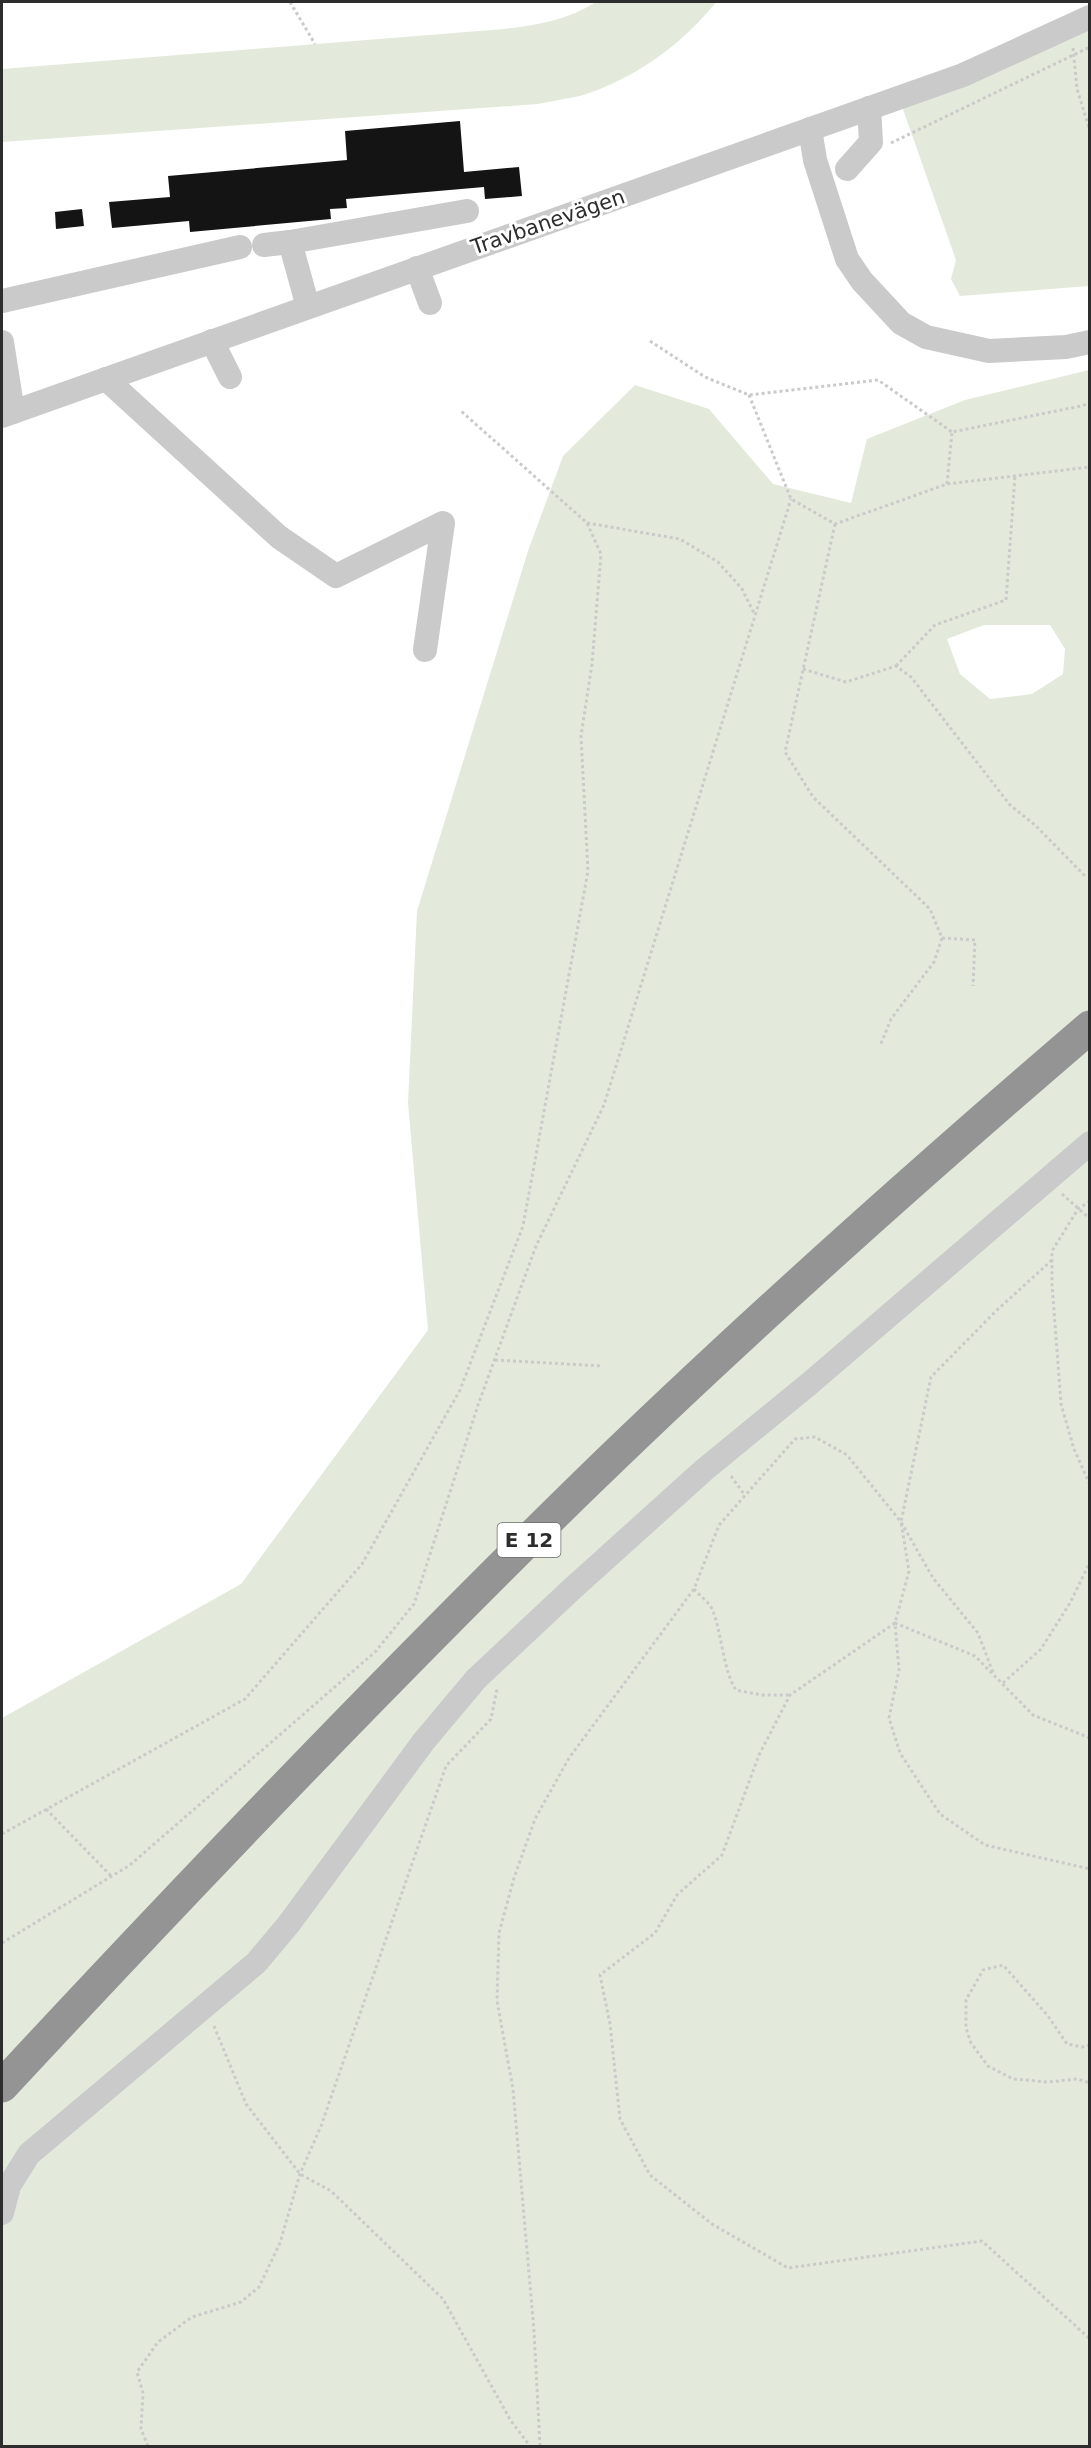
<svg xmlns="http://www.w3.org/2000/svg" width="1091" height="2448" font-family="'DejaVu Sans',sans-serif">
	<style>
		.green { fill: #e4eadb; fill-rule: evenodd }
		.building { fill: #141414 }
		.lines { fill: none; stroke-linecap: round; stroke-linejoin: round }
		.path { stroke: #cacaca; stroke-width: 3; stroke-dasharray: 3 3; stroke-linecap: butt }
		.minor { stroke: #cacaca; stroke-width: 24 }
		.highway { stroke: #949494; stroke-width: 33 }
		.labels { text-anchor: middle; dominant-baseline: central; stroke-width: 6; stroke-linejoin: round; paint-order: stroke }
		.shield { fill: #fff; stroke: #6c6c6c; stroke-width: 1.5 }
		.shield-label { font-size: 20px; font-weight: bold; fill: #2d2d2d }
		.street-label { font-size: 21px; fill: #2d2d2d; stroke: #fff }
	</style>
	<rect width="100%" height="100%" fill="#fff"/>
	<g class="green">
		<path d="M 596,2 L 716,2 C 682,45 633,80 580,96 C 566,99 552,101 538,104 L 2,142 L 2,69 L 504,29 C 538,25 567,20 596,2 Z"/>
		<path d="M 1089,17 L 1089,286 L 960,296 L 951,279 L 956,260 L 899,98 Z"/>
		<path d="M 1089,370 L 1089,2446 L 2,2446 L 2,1718 L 241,1584 L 428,1330 L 408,1103 L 417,911 L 528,551 L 563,456 L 635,385 L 709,409 L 773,484 L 851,503 L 867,439 L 965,400 ZM 984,625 L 1050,625 L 1065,649 L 1063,674 L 1032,694 L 990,699 L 960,674 L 947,639 Z"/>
	</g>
	<g class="building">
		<path d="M 460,121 L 464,172 L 519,167 L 522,196 L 485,199 L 484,187 L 346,199 L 347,208 L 330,209 L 331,219 L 190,232 L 189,221 L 112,228 L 109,202 L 170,197 L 168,176 L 347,160 L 345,131 Z"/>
		<path d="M 82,209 L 84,226 L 56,229 L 55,212 Z"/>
	</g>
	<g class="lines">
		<g class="path">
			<path d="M 290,2 L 315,44"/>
			<path d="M 1073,48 L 1077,89 L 1090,131"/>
			<path d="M 891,143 L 1090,47"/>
			<path d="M 650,341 L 705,377 L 749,395 L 878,380 L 952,432"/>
			<path d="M 749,395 L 791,499 L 835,524 L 947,484 L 1090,467"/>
			<path d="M 947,484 L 952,432 L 1081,406 L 1090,403"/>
			<path d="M 587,523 L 680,539 L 718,562 L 742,589 L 754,613"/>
			<path d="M 835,524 L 785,752 L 813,797 L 930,909 L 942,938 L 934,962 L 891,1019 L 880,1046"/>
			<path d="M 896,666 L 935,625 L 1006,600 L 1015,476"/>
			<path d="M 803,669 L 846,682 L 896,666 L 911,677 L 1010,805 L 1035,825 L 1085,876"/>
			<path d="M 942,938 L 975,940 L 973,986"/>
			<path d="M 1062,1194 L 1090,1219"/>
			<path d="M 1090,1201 L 1078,1209 L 1052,1251 L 1052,1284 L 1061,1404 L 1074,1449 L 1090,1485"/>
			<path d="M 1052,1260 L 996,1311 L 931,1377 L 901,1522 L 909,1571 L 895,1623 L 790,1695 L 759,1755 L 722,1855 L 677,1895 L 655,1933 L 600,1975 L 610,2024 L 620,2119 L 650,2175 L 712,2224 L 788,2268 L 982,2241 L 1090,2339"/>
			<path d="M 495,1360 L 603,1366"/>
			<path d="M 731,1476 L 744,1494"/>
			<path d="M 694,1589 C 700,1596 710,1603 713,1611 C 722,1634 723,1670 736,1690 L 762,1695 L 790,1695"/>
			<path d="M 1003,1683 L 1041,1649 L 1070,1603 L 1090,1562"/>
			<path d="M 1090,1738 L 1033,1715 L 975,1656 L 895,1623 L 899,1670 L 889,1718 L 900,1753 L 940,1814 L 985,1845 L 1090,1869"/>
			<path d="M 46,1809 L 112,1877"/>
			<path d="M 2,1834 L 245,1699 L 362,1564 L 460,1390 L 523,1226 L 588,871 L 581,736 L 592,664 L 601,554 L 587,523 L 461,411"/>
			<path d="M 2,1943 L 130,1865 L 375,1652 L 414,1604 L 478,1405 L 536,1246 L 604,1105 L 791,499"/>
			<path d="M 214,2026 L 246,2104 L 300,2174 L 331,2191 L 443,2299 L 511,2421 L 530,2446"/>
			<path d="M 1090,2045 L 1082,2047 L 1067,2044 L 1048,2016 L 1003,1965 L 983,1970 L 966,2000 L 966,2028 L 971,2043 L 988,2066 L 1013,2079 L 1048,2082 L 1077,2079 L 1090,2083"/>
			<path d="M 148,2446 L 141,2429 L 143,2393 L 137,2372 L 158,2342 L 192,2317 L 241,2302 L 259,2287 L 280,2243 L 300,2174 L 321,2126 L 446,1766 L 491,1719 L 497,1689"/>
			<path d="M 540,2446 L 534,2331 L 513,2089 L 497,2001 L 499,1933 L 514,1878 L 535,1819 L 569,1758 L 694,1589 L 719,1525 L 795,1439 L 815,1437 L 847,1455 L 901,1522 L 933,1578 L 978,1633 L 994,1675"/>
		</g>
		<g class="minor">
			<path d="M 810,129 L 815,160 L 847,259 L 862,281 L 901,323 L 926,337 L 989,351 L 1066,347 L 1090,342"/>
			<path d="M 847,169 L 871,142 L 869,108"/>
			<path d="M 290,242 L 467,211"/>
			<path d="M 264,245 L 290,242 L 308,307"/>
			<path d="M 417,268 L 430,303"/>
			<path d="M 2,301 L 240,247"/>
			<path d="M 212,341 L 230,377"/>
			<path d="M 2,342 L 13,412"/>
			<path d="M 106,379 L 279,537 L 336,576 L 443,523 L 425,650"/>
			<path d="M 2,416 L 963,75 L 1090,17"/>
			<path d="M 2,2213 L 9,2186 L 29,2154 L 256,1963 L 288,1925 L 424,1741 L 476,1679 L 573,1588 L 704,1470 L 809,1384 L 1090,1143"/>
		</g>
		<path class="highway" d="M 2,2086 C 189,1885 379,1686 575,1494 C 741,1332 914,1178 1090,1027"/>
	</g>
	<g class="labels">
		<rect class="shield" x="497.5" y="1523" width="63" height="34" rx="4.5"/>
		<g class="shield-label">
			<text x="529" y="1540">E 12</text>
		</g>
		<g class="street-label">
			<text transform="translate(548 222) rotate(-19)">Travbanevägen</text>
		</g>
	</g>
	<rect width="1091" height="2448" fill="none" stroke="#2d2d2d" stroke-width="6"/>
</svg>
